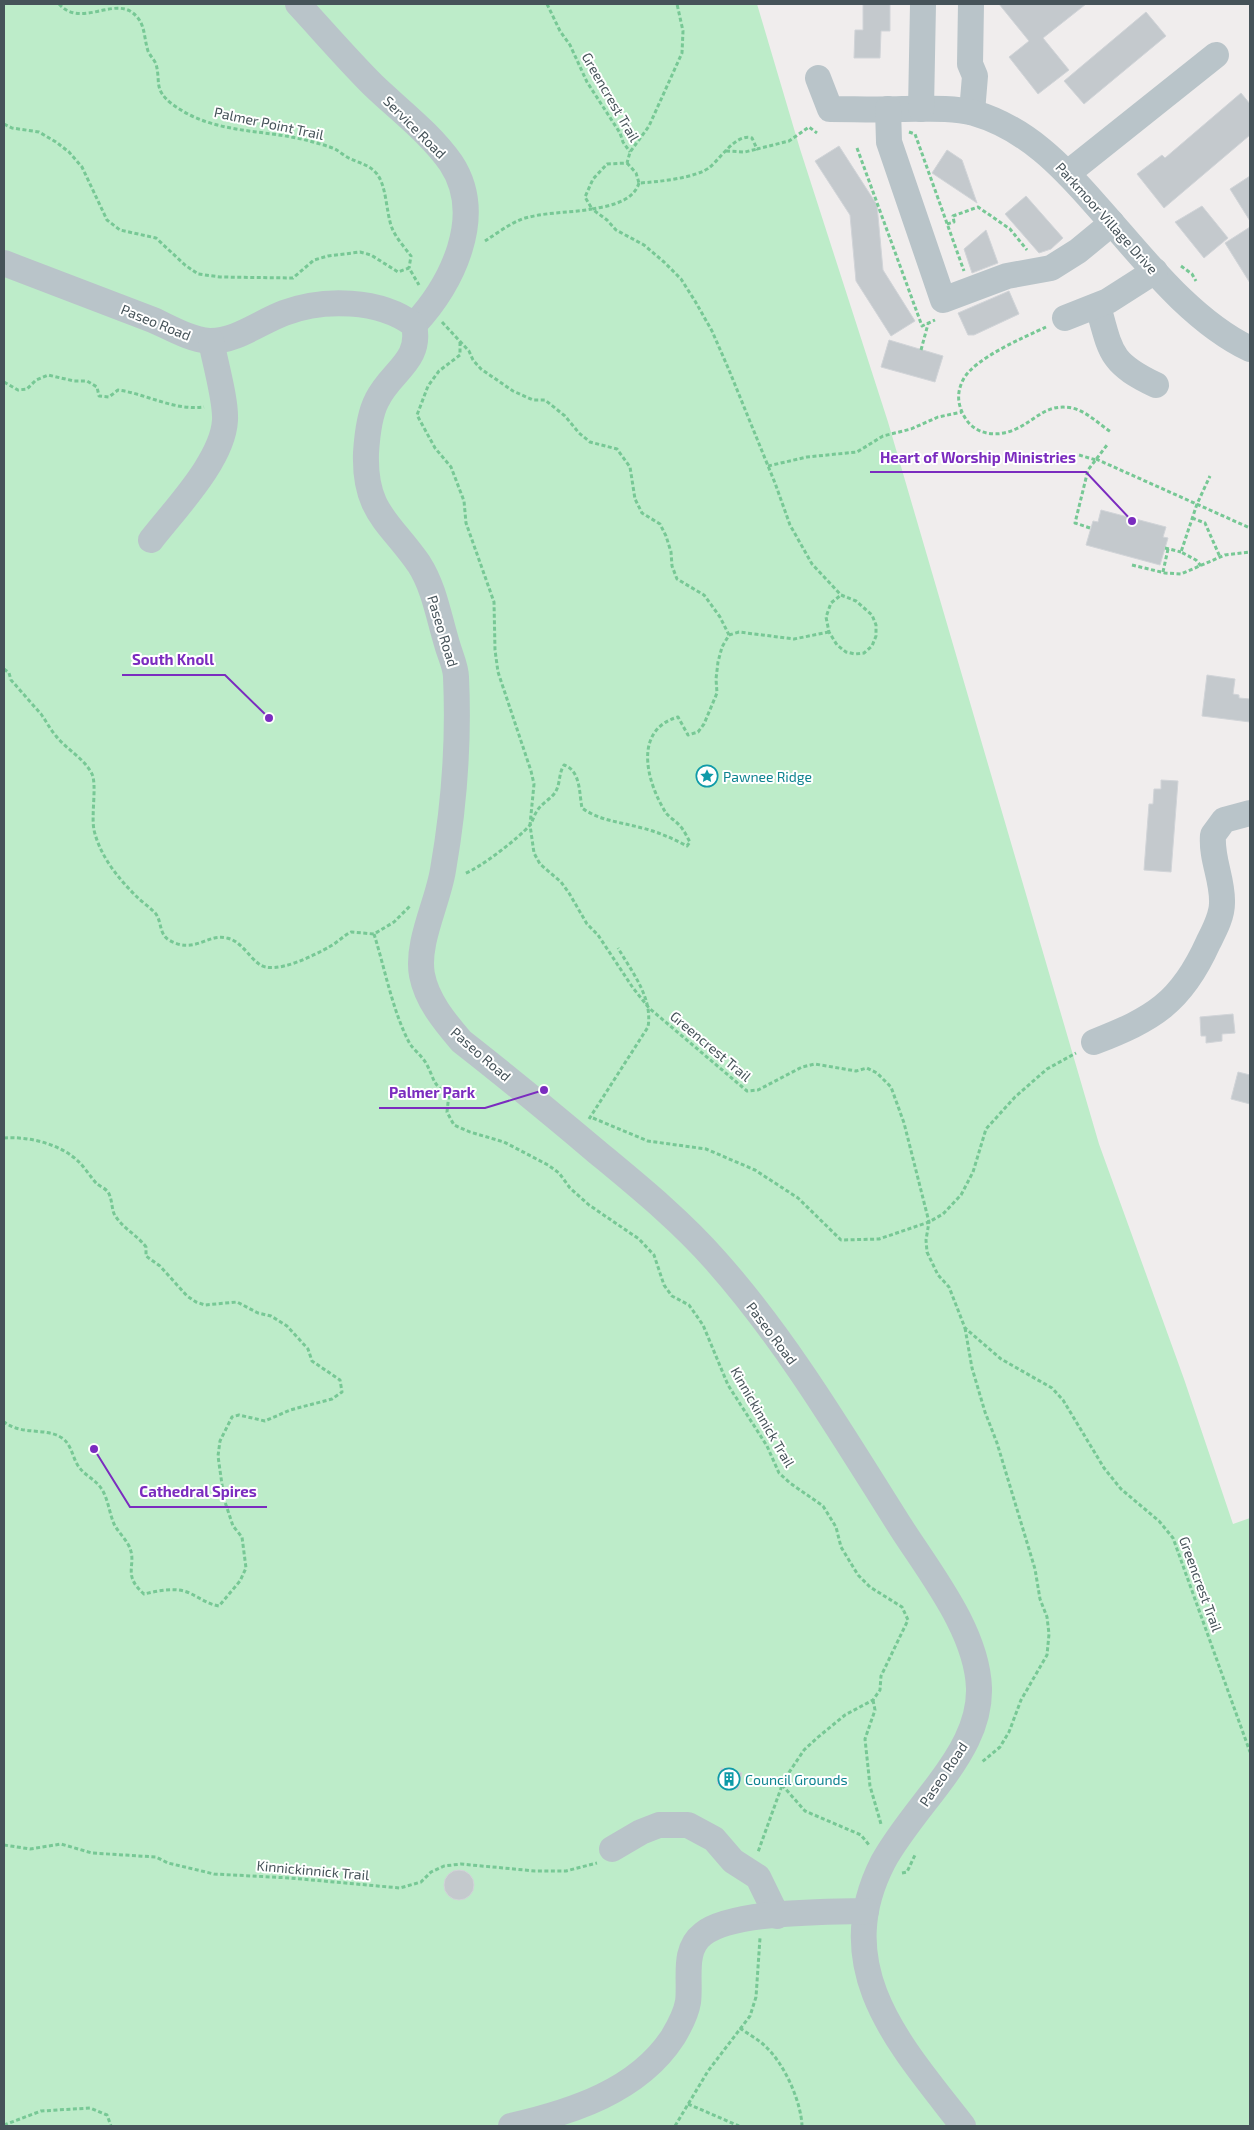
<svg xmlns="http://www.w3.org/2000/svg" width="1254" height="2130" font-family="'Exo 2',sans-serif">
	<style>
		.green { fill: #bdecc9 }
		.building { fill: #c4c9cd; stroke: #d1d4d8 }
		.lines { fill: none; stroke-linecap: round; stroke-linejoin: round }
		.path { stroke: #77c895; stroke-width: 3; stroke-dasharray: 4 2.5; stroke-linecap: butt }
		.minor { stroke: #b9c4c9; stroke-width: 26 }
		.labels { text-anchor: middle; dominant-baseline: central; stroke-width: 4; stroke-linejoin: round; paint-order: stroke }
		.street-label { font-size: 14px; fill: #465359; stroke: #fff }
		.culture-label { font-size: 14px; fill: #0d838f; stroke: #fff; text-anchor: start }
		.leader { fill: none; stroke: #7b2cbf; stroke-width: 2 }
		.callout-dot { fill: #7b2cbf; stroke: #fff; stroke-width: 2 }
		.callout-label { font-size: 15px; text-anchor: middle; font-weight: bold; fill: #7b2cbf; stroke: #fff; stroke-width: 4; stroke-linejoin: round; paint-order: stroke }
	</style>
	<rect width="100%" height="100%" fill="#f0eded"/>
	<path class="green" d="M 4,4 L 757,4 L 800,149 L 888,422 L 1099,1144 L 1184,1379 L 1233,1524 L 1250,1518 L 1250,2126 L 4,2126 Z"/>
	<g class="building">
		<path d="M 863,4 L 890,4 L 890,31 L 881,31 L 880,58 L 854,58 L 855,30 L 863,30 Z"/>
		<path d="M 999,4 L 1086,4 L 1043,38 L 1069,70 L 1038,94 L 1009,57 L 1029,41 Z"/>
		<path d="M 1146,12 L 1166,36 L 1084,104 L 1064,81 Z"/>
		<path d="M 1241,93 L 1250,104 L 1250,135 L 1164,208 L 1137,174 L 1162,155 L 1165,158 Z"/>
		<path d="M 839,146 L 877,205 L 883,270 L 915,321 L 891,336 L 856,281 L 850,215 L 815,161 Z"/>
		<path d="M 947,150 L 962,160 L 977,203 L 932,173 Z"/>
		<path d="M 1250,176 L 1250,221 L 1230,189 Z"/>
		<path d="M 1026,196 L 1063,238 L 1051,249 L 1039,253 L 1005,214 Z"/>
		<path d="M 1202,206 L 1228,238 L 1204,258 L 1175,222 Z"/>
		<path d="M 1250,227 L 1250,283 L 1225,243 Z"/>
		<path d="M 986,230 L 998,263 L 972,273 L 964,249 Z"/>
		<path d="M 1009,291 L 1019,314 L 974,335 L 968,335 L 958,313 Z"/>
		<path d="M 889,340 L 943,356 L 935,382 L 881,367 Z"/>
		<path d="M 1101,510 L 1166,527 L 1163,537 L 1168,538 L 1160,565 L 1086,545 L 1093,521 L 1098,522 Z"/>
		<path d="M 1207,675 L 1235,679 L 1233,694 L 1239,695 L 1239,698 L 1250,699 L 1250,722 L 1202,716 Z"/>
		<path d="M 1161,780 L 1178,781 L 1171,872 L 1144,870 L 1149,804 L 1153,804 L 1154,789 L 1161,789 Z"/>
		<path d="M 1233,1014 L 1235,1033 L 1222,1034 L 1222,1041 L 1206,1043 L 1206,1036 L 1201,1036 L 1200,1017 Z"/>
		<path d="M 1238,1072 L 1250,1075 L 1250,1104 L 1231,1099 Z"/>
		<path d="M 721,1768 L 742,1773 L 738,1789 L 717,1784 Z"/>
		<circle cx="459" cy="1885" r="15"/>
	</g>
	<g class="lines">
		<g class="path">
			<path d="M 59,4 C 80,27 109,0 130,11 C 146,21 143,35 148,51 C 150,56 154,59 156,64 C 161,82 153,89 172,104 C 215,136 265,128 313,142 C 320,144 328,146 335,149 C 339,151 343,155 347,157 C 358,163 369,164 377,174 C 387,187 386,213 392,228 C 396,238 405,248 411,256 L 409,268"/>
			<path d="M 547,4 L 560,31 L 570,45 L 587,82 L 620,133 L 623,142 L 630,152"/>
			<path d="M 4,124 L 12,128 L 39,132 L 56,142 L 69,152 L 82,167 L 107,220 L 120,230 L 156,238 L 185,265 L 198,274 L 220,277 L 293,278 L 314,260 L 328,256 L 360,252 L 371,255 L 398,272 L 409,268 L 419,285"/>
			<path d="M 909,132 L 915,134 L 964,271"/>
			<path d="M 857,148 L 922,326 L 935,320"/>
			<path d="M 726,151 L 745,152 L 757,149"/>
			<path d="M 627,163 L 636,173 L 639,183 C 657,182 697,178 710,167 C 721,158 736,133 752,138 L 757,149 L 789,141 L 809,127 L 817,133"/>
			<path d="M 639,183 C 633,202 609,206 592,209 L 585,197 L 593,179 L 607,164 L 627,163 L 630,152 L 649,126 L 682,53 L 683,31 L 677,4"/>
			<path d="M 947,224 L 954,222 L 953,216 L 978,207 L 1010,229 L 1027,250"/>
			<path d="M 485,241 C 496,234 509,224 522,219 C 544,212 569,213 592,209 L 607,220 L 616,230 L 644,245 L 664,262 L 681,279 L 695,301 L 712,331 L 729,370 L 775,483 L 790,525 L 812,564 L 841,595 L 856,601 L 872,615 L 876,625 L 876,636 L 872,646 L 864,653 L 855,654 L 846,652 L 837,645 L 829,632 L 826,617 L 831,603 L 841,595"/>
			<path d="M 1181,266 L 1192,274 L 1196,281"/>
			<path d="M 442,322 L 469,351 L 473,360 L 481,369 L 513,391 L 533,400 L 545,400 L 565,416 L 579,433 L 590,442 L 617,449 L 630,467 L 635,499 L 642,513 L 660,524 L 666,536 L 671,552 L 672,566 L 677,579 L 704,595 L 720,617 L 729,635 L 722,647 L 718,662 L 716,679 L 717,693 L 704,724 L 698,732 L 688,735 L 678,717 C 632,730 647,783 666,813 C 670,818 676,821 680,826 C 684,830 687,837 690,842 L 687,846 C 672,838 658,832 642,828 C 621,822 600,821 582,808 C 579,793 581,771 564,765 C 558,774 561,785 554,794 C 549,800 541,804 537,811 C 534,815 533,821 530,825 C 519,838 480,868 464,874"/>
			<path d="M 1046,327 C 1025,337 974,358 963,380 C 957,392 957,403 964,416 C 974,435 997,438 1016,429 C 1036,420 1046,403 1072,408 C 1086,411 1099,424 1111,432"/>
			<path d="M 460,342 L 460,355 L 439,371 L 428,386 L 417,415 L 435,448 L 451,467 L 464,501 L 466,523 L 494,602 L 495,650 L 498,672 L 531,771 L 534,784 L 530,825 L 534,853 L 540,864 L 561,882 L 569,893 L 587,924 L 598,935 L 633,988 L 649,1008 L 747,1091 L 758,1090 L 802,1067 L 815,1064 L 856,1071 L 867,1068 L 877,1073 L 891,1087 L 904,1123 L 929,1222 L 926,1240 L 927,1252 L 938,1275 L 949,1287 L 965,1328 L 1001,1359 L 1052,1388 L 1063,1400 L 1104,1468 L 1121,1489 L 1159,1521 L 1173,1538 L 1250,1752"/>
			<path d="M 921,350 L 928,324"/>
			<path d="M 4,382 L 18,390 L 27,389 L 36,380 L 48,375 L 74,381 L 87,381 L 97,387 L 99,396 L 109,397 L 118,390 C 147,394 174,411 204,407"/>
			<path d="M 1079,455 L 1096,460"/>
			<path d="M 1096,459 L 1250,528"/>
			<path d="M 768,466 L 807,457 L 857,452 L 883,436 L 911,429 L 938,417 L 962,412"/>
			<path d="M 1192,518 L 1205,523 L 1220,557"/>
			<path d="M 1090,528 L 1075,523 L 1088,470 L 1107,445"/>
			<path d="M 1165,548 L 1181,552"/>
			<path d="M 1132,565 L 1165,573 L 1181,574 L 1225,555 L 1250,552"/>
			<path d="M 1201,566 L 1196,560 L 1181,552 L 1197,504 L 1210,476"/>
			<path d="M 1163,572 L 1168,549"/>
			<path d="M 729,635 L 739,632 L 794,639 L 829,632"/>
			<path d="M 4,669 L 9,673 L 11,680 C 21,691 31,703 41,714 C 46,721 50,729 56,736 C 67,750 84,758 92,774 C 97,785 91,815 94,830 C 100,856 118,878 136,896 C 142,902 151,908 156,914 C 162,923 159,934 169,940 C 195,955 207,933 227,938 C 241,941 248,956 259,964 C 274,976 315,955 329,947 C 337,943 343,936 351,932 L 374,934 L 394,922 L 410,906"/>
			<path d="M 374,934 C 385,969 393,1013 410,1044 C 415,1051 423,1057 427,1065 C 435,1080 432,1085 449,1094 L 447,1112 L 454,1125 L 470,1132 L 504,1142 L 548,1165 L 559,1173 L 570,1188 L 589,1205 L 639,1239 L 654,1255 L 664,1285 L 672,1296 L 689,1305 L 703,1325 L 728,1385 L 767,1446 L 779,1473 L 790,1483 L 823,1506 L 836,1527 L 841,1547 L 858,1575 L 870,1587 L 902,1607 L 908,1620 L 881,1676 L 880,1690 L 873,1700 L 845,1715 L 817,1738 L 804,1750 L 784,1780 L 758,1852"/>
			<path d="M 593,1118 L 648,1141 L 706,1149 L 755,1170 L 798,1198 L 841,1240 L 879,1239 L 929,1222 L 943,1214 L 961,1195 L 973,1172 L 986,1129 L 1015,1097 L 1047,1069 L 1076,1053"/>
			<path d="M 589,1119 L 648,1027 C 653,998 632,972 618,948"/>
			<path d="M 4,1138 C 28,1136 61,1144 79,1162 C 85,1168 90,1176 96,1183 C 99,1186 105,1188 108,1192 C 113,1200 111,1211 116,1217 C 124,1229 137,1235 146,1247 L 146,1256 L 160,1266 L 187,1296 L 196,1302 L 205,1305 L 237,1302 L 258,1313 L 271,1316 L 287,1326 L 308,1349 L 312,1361 L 340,1380 L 342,1392 L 332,1399 L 290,1410 L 265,1421 L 239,1415 L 232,1417 L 220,1441 L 218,1456 L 224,1499 L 233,1526 L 242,1537 L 246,1568 L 240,1581 L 219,1606 C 207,1604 199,1597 187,1592 C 173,1587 157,1591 144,1594 C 121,1574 138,1565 129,1546 C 125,1538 118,1532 114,1524 C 109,1512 108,1498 101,1488 C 94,1478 83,1475 77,1464 C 72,1455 71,1444 62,1438 C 46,1427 23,1436 4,1422"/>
			<path d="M 965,1328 L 972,1368 L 985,1412 L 997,1443 L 1035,1569 L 1040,1599 L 1047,1617 L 1049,1634 L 1047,1655 L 1021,1700 L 1009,1732 L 1000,1747 L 982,1762"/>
			<path d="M 873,1700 L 875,1710 L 865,1739 L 870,1786 L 881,1824"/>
			<path d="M 782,1785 L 805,1811 L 861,1835 L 869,1845"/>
			<path d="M 4,1845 L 30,1849 L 61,1844 L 92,1853 L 156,1857 L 168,1863 L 214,1874 L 290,1878 L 400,1888 L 421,1882 L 431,1872 L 444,1866 L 461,1864 L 535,1871 L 566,1871 L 597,1863"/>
			<path d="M 902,1873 L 907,1872 L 915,1855"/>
			<path d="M 740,2028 C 748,2034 758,2039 765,2046 C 784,2063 801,2101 802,2126"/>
			<path d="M 688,2104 L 739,2126"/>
			<path d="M 4,2125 L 41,2111 L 90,2108 L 107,2115 L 111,2126"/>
			<path d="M 675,2126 L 708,2071 L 750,2016 L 756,1997 L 760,1938"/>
		</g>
		<g class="minor">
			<path d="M 298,4 C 323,31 347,59 373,85 C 399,110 430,133 451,163 C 486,216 452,284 414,325"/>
			<path d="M 971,4 L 970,64 L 975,76 L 972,112"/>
			<path d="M 818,78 L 830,109 C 854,109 878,110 902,109 C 925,109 951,107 974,113 C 1026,128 1062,166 1096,205 C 1141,255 1189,320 1250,349"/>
			<path d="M 888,109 L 889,142 L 943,300 L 1007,276 L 1051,268 L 1078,251 L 1112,223"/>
			<path d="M 921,109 L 923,4"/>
			<path d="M 1068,173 L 1216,55"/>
			<path d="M 4,263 C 53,282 103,301 153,320 C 171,328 189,339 209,341 C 235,342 260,322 284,313 C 323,298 380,299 414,325 C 422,361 391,371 377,400 C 369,415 367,437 366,453 C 364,512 390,522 419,564 C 434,587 439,618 447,644 C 450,655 456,667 456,677 C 459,741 454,807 443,870 C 438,902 416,943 422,975 C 427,1001 445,1022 461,1041 C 507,1077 552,1114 597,1152 C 638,1186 680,1220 716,1261 C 787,1341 843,1436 900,1526 C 930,1573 977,1631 979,1688 C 980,1725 959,1757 938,1785 C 920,1809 897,1836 883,1862 C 828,1969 901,2046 963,2126"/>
			<path d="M 1098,306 C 1111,353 1110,363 1156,385"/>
			<path d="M 1065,318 L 1108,301 L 1155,271"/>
			<path d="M 151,540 C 175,509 223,460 225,420 C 226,400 215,362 211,341"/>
			<path d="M 1094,1042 C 1153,1019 1181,1003 1208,943 C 1214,931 1222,917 1222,903 C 1223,880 1211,859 1213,835 L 1224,820 L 1250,813"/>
			<path d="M 612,1849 L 641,1832 L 659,1825 L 688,1825 L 714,1839 L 733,1861 L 758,1877 L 777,1916"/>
			<path d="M 511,2126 C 572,2112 638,2091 673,2037 C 679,2027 686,2014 688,2002 C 691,1980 682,1950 703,1934 C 732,1911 827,1912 866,1911"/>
		</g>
	</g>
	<defs>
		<g id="sight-ring" transform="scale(1.125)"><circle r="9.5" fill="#fff" stroke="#0f9aa8" stroke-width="1.5"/><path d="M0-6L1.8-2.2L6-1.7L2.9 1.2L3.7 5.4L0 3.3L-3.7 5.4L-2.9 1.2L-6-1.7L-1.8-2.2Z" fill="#0f9aa8"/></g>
		<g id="building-ring" transform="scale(1.125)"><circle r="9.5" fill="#fff" stroke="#0f9aa8" stroke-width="1.5"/><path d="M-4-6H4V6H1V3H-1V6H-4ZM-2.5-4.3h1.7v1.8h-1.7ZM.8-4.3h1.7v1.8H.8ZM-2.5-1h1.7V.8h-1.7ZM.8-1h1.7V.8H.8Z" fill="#0f9aa8"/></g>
	</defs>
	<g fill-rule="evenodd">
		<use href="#sight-ring" x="707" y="776"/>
		<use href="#building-ring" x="729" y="1779"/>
	</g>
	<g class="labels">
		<g class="street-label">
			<text transform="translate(611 97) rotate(60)">Greencrest Trail</text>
			<text transform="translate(269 123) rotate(12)">Palmer Point Trail</text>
			<text transform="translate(415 127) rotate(45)">Service Road</text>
			<text transform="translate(1107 218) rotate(48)">Parkmoor Village Drive</text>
			<text transform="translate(156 322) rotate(22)">Paseo Road</text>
			<text transform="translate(443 631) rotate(73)">Paseo Road</text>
			<text transform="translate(711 1046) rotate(40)">Greencrest Trail</text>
			<text transform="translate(481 1054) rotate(41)">Paseo Road</text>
			<text transform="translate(772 1333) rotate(53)">Paseo Road</text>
			<text transform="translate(763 1417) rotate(60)">Kinnickinnick Trail</text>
			<text transform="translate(1201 1584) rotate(70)">Greencrest Trail</text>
			<text transform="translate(943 1774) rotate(-56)">Paseo Road</text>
			<text transform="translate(313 1870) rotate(5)">Kinnickinnick Trail</text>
		</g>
		<g class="culture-label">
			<text x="723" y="776">Pawnee Ridge</text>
			<text x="745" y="1779">Council Grounds</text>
		</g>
	</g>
	<path class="leader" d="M1132 521L1086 472H870M269 718L225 675H122M544 1090L485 1108H379M94 1449L130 1507H267"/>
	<g class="callout-dot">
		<circle cx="1132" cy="521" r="5"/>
		<circle cx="269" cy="718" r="5"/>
		<circle cx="544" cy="1090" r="5"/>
		<circle cx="94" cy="1449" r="5"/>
	</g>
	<g class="callout-label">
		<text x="978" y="463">Heart of Worship Ministries</text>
		<text x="173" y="665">South Knoll</text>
		<text x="432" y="1098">Palmer Park</text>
		<text x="198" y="1497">Cathedral Spires</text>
	</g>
	<rect width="1254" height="2130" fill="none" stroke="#465359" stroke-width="10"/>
</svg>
